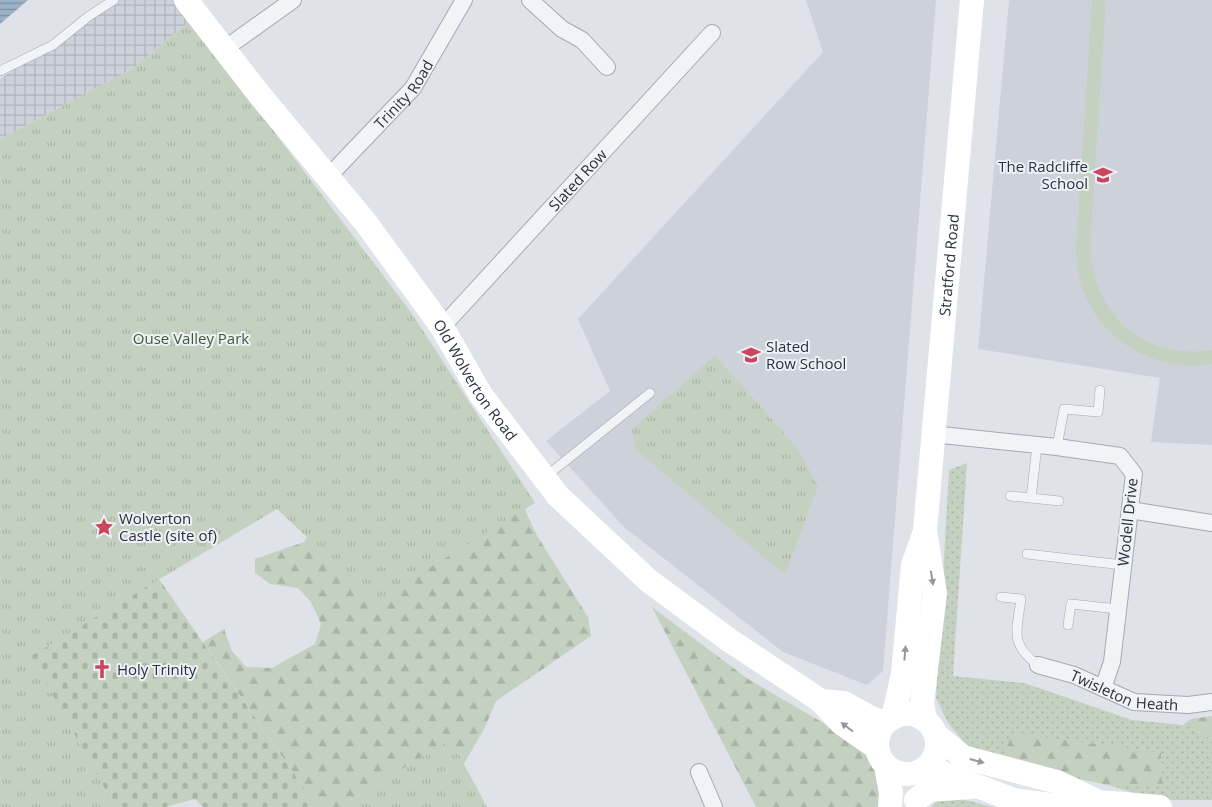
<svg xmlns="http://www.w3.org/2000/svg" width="1212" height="807" font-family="'Open Sans',sans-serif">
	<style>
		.built { fill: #cdd1da }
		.industrial { fill: url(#industrial-grid) }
		.grass { fill: url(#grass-dots) }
		.forest { fill: url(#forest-firs) }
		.cemetery { fill: url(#cemetery-stones) }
		.park { fill: url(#park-tufts) }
		.pitch { fill: #c5d1c0 }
		.water { fill: url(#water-rules) }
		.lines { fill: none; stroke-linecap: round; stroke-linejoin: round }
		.lane-casing { stroke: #a4a9b2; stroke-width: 10 }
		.street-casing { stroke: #a4a9b2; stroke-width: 18 }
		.lane { stroke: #f1f3f6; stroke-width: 9 }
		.street { stroke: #f1f3f6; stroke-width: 16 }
		.secondary { stroke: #fff; stroke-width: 24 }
		.oneway { fill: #94989e }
		.labels { text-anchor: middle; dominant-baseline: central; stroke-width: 4; stroke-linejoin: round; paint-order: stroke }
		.street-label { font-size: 15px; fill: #28313e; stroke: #eef1f5 }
		.poi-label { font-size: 15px; fill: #28313e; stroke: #eef1f5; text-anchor: start }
		.park-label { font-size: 15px; fill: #3d5936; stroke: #eef1f5 }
	</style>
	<defs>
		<pattern id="industrial-grid" width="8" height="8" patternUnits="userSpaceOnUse" patternTransform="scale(1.25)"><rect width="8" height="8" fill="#cdd1da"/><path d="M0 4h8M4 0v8" fill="none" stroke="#b0b4bc"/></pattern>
		<pattern id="grass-dots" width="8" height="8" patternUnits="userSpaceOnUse" patternTransform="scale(1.25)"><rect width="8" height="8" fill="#c5d1c0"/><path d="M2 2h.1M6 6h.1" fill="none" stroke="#a9b4a6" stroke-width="1.8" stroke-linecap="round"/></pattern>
		<pattern id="forest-firs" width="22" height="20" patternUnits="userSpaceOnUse" patternTransform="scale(1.25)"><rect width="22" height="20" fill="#c5d1c0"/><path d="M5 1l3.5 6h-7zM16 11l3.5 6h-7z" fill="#a9b4a6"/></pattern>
		<pattern id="cemetery-stones" width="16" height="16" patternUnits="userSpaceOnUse" patternTransform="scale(1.25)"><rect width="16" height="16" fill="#c5d1c0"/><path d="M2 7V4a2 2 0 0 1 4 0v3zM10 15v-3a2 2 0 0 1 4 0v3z" fill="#a9b4a6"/></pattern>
		<pattern id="park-tufts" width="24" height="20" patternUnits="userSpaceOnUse" patternTransform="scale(1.25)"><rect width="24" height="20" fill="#c5d1c0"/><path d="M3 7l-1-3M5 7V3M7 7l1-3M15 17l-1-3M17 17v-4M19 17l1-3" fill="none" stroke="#a9b4a6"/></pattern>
		<pattern id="water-rules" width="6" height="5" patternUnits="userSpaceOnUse" patternTransform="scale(1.25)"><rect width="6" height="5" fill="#9ab1c7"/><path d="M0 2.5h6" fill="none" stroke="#7e91a3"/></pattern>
	</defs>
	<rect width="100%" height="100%" fill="#dfe2e8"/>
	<g class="built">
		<path d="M 806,0 L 936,0 L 883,671 L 867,685 L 783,652 L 624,527 L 546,441 L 610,391 L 578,319 L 823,52 Z"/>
		<path d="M 1009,0 L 1212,0 L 1212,445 L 1151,442 L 1160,378 L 978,349 Z"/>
	</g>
	<path class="industrial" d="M 116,0 L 175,0 L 190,21 L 132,69 L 0,139 L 0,79 Z"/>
	<g class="grass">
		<path d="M 967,463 L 953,676 L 1024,683 L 1132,720 L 1183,725 L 1212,739 L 1212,800 L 1157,800 L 1108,785 L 1162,785 L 1161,753 L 1000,762 L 968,747 L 948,723 L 936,698 L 949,470 Z"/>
		<path d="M 947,795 L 992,807 L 932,807 L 939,796 Z"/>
	</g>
	<g class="forest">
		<path d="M 514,485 L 536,534 L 588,617 L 591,636 L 496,701 L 484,729 L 453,783 L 360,794 L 338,807 L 317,807 L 203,642 L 224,629 L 232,651 L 246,667 L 272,668 L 315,644 L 321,624 L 311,602 L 298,588 L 270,584 L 255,573 L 255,559 L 304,542 L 312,529 Z"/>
		<path d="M 652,607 L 748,679 L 861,745 L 882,781 L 879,807 L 756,807 Z"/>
		<path d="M 1212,716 L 1212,739 L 1183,725 L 1191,719 Z"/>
		<path d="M 1013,733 L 1161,753 L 1162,785 L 1108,785 L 1000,762 Z"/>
	</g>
	<path class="cemetery" d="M 159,579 L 317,807 L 203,807 L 195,799 L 166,807 L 115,807 L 30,656 Z"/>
	<g class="park">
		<path d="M 190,21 L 410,311 L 535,503 L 375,601 L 277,509 L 31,656 L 115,807 L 0,807 L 0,139 L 132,69 Z"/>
		<path d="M 715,355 L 797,448 L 818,486 L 785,575 L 635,449 L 632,429 Z"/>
		<path d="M 451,740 L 487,807 L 338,807 Z"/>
	</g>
	<path class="pitch" d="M 1092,0 L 1106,0 L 1090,244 C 1092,314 1142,360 1212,350 L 1212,364 C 1160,372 1105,345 1085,295 C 1079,280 1077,265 1076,250 Z"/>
	<path class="water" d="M 0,0 L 28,0 L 0,24 Z"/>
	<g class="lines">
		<g class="lane-casing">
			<g id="lane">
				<path d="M 0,71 L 53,45 L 89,16 L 114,0"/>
				<path d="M 1037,446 L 1031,498 L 1059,501"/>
				<path d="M 1057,447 L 1064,409 L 1098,412 L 1100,390"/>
				<path d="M 544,478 L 650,393"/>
				<path d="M 1010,496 L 1031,498"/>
				<path d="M 1027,554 L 1123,565"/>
				<path d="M 1001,597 L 1021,599 C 1017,630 1009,644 1038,665"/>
				<path d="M 1068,625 L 1071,604 L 1118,609"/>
			</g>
		</g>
		<g class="street-casing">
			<g id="street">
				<path d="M 530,0 L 562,29 L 582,40 L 607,67"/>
				<path d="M 223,50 L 293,0"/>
				<path id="s1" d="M 329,176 L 413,88 L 464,0"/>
				<path id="s2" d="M 442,327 L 712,33"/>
				<path d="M 932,434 L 1057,447 L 1120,456 L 1134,474 L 1112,662 L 1103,688"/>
				<path d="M 1130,510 L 1212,523"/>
				<path id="s3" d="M 1038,665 L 1074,675 L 1134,702 L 1188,705 L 1212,702"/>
				<path d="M 699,772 L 714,807"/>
			</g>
		</g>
		<use href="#lane" class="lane"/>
		<use href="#street" class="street"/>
		<g class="secondary">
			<path id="s4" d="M 186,0 L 258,93 L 366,223 L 442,327 L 481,395 L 558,496 L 649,581 L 729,640 L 821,701 L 841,723 L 877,748"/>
			<path d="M 821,701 L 844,703 L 869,717 L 886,723"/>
			<circle cx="907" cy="744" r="30"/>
			<path d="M 893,718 L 903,674 L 913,565 L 924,534"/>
			<path id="s5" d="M 925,720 L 922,703 L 935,593 L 925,530 L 972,0"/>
			<path d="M 936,735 L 963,757 L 1057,782 L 1097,801"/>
			<path d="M 886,766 L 891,793 L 890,807"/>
			<path d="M 927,767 L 1014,800 L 1051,805 L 1099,802 L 1160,807"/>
			<path d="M 916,800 L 929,790 L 971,787"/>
		</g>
	</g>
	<defs><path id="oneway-solid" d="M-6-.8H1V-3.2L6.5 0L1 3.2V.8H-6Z" transform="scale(1.25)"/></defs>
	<g class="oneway">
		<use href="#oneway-solid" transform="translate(932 578) rotate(81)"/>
		<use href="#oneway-solid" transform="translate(905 653) rotate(-85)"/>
		<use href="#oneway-solid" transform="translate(847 727) rotate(-143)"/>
		<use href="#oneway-solid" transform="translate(977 761) rotate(15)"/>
	</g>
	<defs>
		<g id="school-bare" transform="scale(1.5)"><path d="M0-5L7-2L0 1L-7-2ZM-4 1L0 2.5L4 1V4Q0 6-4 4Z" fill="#ca465c" stroke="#eef1f5" stroke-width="2.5" paint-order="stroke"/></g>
		<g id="sight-bare" transform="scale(1.5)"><path d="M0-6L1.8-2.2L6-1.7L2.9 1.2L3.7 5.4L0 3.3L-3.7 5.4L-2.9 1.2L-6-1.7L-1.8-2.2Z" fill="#ca465c" stroke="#eef1f5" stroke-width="2.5" paint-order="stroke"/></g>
		<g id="church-bare" transform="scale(1.5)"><path d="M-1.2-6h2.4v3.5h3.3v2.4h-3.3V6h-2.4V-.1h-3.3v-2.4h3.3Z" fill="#ca465c" stroke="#eef1f5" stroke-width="2.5" paint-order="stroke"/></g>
	</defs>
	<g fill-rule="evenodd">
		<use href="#school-bare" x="1103" y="175"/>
		<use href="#school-bare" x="751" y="355"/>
		<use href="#sight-bare" x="104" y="527"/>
		<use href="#church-bare" x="102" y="669"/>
	</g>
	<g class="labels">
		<g class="street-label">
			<text stroke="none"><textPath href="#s1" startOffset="111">Trinity Road</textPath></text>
			<text stroke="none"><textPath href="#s2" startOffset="200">Slated Row</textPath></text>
			<text stroke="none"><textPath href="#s5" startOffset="458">Stratford Road</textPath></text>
			<text stroke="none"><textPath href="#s4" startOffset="478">Old Wolverton Road</textPath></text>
			<text transform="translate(1127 522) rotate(-84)">Wodell Drive</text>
			<text stroke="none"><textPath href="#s3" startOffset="91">Twisleton Heath</textPath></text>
		</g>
		<g class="poi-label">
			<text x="1088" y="166" text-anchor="end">The Radcliffe<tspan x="1088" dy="17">School</tspan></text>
			<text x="766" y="346">Slated<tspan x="766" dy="17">Row School</tspan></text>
			<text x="119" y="518">Wolverton<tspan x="119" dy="17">Castle (site of)</tspan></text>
			<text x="117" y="669">Holy Trinity</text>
		</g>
		<g class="park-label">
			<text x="191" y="338">Ouse Valley Park</text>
		</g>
	</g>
</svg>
